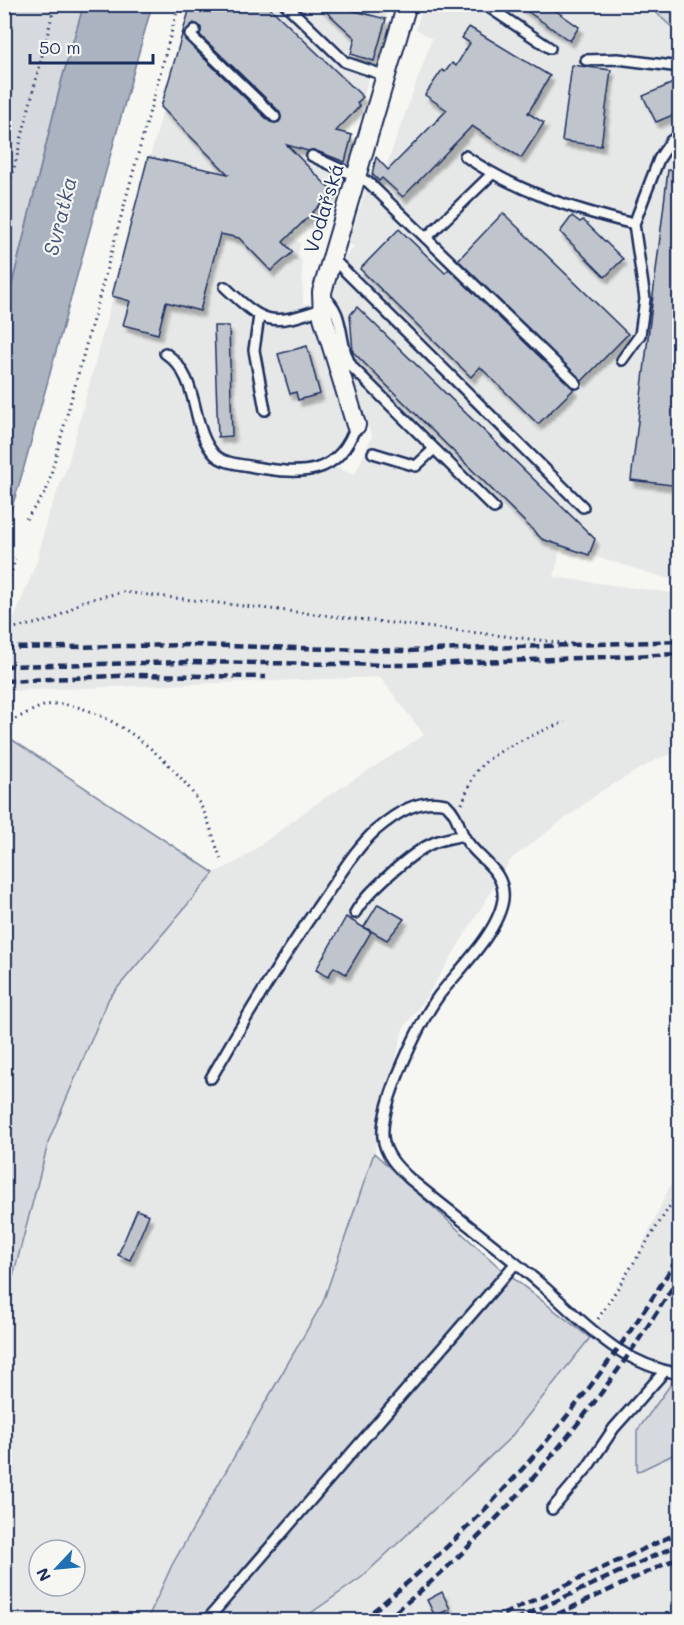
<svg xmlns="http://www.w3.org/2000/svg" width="684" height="1625" font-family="Mali,sans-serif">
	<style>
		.built { fill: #e6e7e7; fill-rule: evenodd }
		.green { fill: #d6d9dd; stroke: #78849e; stroke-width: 1.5 }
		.water { fill: #abb2c0; stroke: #717e99; stroke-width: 1.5 }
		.building { fill: #c0c4cd; stroke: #1b2f5e; stroke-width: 1.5; fill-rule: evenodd; filter: url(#shadow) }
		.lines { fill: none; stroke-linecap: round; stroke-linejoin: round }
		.lane-casing { stroke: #1b2f5e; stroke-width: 14 }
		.street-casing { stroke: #1b2f5e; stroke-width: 22 }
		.path { stroke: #1b2f5e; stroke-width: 3; stroke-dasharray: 1.5 4.5; stroke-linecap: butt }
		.lane { stroke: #f6f6f2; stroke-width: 9 }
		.street { stroke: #f6f6f2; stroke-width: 18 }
		.rail { stroke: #1b2f5e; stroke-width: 4.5; stroke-dasharray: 9 4.5; stroke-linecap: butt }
		.labels { text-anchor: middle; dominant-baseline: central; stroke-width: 4.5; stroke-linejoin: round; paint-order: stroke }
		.street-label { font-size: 20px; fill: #1b2f5e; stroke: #f6f6f2 }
		.water-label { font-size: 21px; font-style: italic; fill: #46567b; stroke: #f6f6f2 }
	</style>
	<defs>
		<filter id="shadow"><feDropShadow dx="3.5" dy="6" stdDeviation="1.5" flood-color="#0004"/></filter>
	</defs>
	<rect width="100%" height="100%" fill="#f6f6f2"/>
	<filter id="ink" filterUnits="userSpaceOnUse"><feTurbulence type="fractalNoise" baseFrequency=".0167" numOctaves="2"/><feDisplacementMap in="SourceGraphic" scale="12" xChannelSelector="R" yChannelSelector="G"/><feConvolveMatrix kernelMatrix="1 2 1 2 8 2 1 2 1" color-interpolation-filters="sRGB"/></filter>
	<g filter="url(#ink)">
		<g class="built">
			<path d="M 191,5 L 390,5 L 363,97 L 358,102 L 360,106 L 336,130 L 352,135 L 324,229 L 308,229 L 301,224 L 290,235 L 300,243 L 298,256 L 302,261 L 303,304 L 309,304 L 317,321 L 349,428 L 345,439 L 329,457 L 341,470 L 355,475 L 372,436 L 342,368 L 329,310 L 346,255 L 354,247 L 349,242 L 374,164 L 379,161 L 386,167 L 432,39 L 416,29 L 423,5 L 648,5 L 679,34 L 679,582 L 561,546 L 554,577 L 679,594 L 679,752 L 657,759 L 600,792 L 511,859 L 429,993 L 403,1029 L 374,1153 L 323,1302 L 172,1565 L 147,1620 L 5,1620 L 5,1307 L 49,1140 L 109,998 L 214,873 L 239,861 L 317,803 L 424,735 L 380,677 L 5,691 L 4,645 L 38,558 L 47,518 L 68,464 ZM 39,1550 L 75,1550 L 75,1586 L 39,1586 Z"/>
			<path d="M 679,1166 L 679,1620 L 301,1620 L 362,1577 L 510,1438 L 590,1338 L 640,1251 Z"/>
		</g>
		<g class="green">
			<path d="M 5,5 L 84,5 L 62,79 L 5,313 Z"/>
			<path d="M 648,5 L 679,5 L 679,34 Z"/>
			<path d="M 5,735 L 214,873 L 109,998 L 49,1140 L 5,1307 Z"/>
			<path d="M 374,1153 L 500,1268 L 590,1338 L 510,1438 L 362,1577 L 301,1620 L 147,1620 L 172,1565 L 323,1302 Z"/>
			<path d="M 679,1373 L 679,1452 L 637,1472 L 637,1431 Z"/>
		</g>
		<path class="water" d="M 84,4 L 152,5 L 19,485 L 5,529 L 5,313 L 62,79 Z"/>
		<g class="building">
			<path d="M 191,4 L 266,4 L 363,97 L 357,103 L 360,106 L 336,131 L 352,135 L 345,162 L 314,150 L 308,151 L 287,145 L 333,192 L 283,242 L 293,252 L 271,271 L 239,238 L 220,234 L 200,311 L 166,302 L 158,334 L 123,325 L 130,301 L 112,296 L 148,157 L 228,174 L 161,107 ZM 194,23 L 201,28 L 200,35 L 280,112 L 279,122 L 270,122 L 185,40 L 184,33 Z"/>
			<path d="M 318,4 L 345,4 L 351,10 L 386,19 L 374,61 L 351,54 L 355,38 Z"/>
			<path d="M 517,4 L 546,4 L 579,27 L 570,41 Z"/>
			<path d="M 469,27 L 550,76 L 528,113 L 544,123 L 521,158 L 472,126 L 403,197 L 382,178 L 379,181 L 372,174 L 376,157 L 388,170 L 447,110 L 425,95 L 442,70 L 445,72 L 452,63 L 456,66 L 470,43 L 462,38 Z"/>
			<path d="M 572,65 L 611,70 L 601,146 L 562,141 Z"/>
			<path d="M 680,80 L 680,112 L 656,122 L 643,96 Z"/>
			<path d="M 668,170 L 680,171 L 680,486 L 631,480 Z"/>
			<path d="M 503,213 L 628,334 L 582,381 L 458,260 Z"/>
			<path d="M 572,216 L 580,222 L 583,220 L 623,259 L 605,277 L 560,232 Z"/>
			<path d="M 399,229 L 445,273 L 449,269 L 574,389 L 538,424 L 480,367 L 471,377 L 360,269 Z"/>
			<path d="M 357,307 L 595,539 L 589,555 L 542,539 L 353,352 L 350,315 Z"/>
			<path d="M 214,326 L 229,326 L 232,436 L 218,437 Z"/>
			<path d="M 307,346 L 320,394 L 298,400 L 296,392 L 290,394 L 278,354 Z"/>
			<path d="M 378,904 L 404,919 L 387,940 L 364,927 Z"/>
			<path d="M 346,917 L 371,932 L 346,974 L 334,967 L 328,977 L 316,970 Z"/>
			<path d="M 137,1210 L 149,1215 L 130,1260 L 118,1255 Z"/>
			<path d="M 442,1592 L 450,1609 L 435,1616 L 427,1600 Z"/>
		</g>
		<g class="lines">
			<g class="lane-casing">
				<g id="lane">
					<path d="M 285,4 L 345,62 L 386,76"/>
					<path d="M 484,4 L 550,48"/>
					<path d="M 195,30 L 190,35 L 275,117"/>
					<path d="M 586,60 L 618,59 L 680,67"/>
					<path d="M 312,156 L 368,182 L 576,383"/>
					<path d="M 465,156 C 517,192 573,209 634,224"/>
					<path d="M 426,238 L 492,174"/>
					<path d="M 332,258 L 583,507"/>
					<path d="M 225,287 C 265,325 270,326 322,309"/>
					<path d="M 322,296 C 347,311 337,347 353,368 L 494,508"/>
					<path d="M 259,316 L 254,350 L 265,410"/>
					<path d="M 165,353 C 202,378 189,428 215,455 C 225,464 241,464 254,467 C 301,475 339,477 356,425"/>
					<path d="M 622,360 L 640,335 L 645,299 L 634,224 L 659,159 L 671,141 L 680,134"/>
					<path d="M 373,453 L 416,466 L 434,449"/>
					<path d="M 355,913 C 365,894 411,853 431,844 C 441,839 453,838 463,835"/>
					<path d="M 211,1078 C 247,1015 286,952 328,892 C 342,872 357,847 376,830 C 395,814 419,797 446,804 C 456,813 458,823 463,835 C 475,859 506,868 503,899 C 499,931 460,969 440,994 C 420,1021 380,1104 383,1137 C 385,1155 397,1167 410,1179 C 454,1215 500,1249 543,1286 C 587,1325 618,1363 680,1374"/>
					<path d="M 552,1509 L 587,1468 L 614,1428 L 664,1372"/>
					<path d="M 207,1620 L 515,1264"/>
				</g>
			</g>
			<g class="street-casing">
				<path id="street" d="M 356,425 L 323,317 L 322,292 L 407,4"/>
			</g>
			<g class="path">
				<path d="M 4,208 L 55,4"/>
				<path d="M 26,519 L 46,492 L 179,4"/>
				<path d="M 4,600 L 15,559"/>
				<path d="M 4,630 L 53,620 L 83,601 L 123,592 L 573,644"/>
				<path d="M 4,723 C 23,718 40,702 60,704 C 111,707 185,769 205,814 C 212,830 216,847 222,862"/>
				<path d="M 462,804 C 467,792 471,776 481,766 C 499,748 541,731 565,722"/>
				<path d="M 598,1319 L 680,1190"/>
			</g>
			<use href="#lane" class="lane"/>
			<use href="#street" class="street"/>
			<g class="rail">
				<path d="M 4,648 L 191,645 L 406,651 L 680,641"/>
				<path d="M 4,666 L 191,662 L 404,665 L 680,654"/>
				<path d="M 4,681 L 137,675 L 266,677"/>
				<path d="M 362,1620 C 491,1519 595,1394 680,1254"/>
				<path d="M 385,1620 C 500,1531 605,1400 680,1275"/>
				<path d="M 491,1620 L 680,1532"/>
				<path d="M 515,1620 L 680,1544"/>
				<path d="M 545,1620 L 680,1557"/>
			</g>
		</g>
	</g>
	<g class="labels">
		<g class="street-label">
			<text transform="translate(323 208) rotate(-73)">Vodařská</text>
		</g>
		<g class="water-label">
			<text transform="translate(59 216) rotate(-76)">Svratka</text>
		</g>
	</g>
	<rect width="684" height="1625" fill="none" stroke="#f6f6f2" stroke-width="24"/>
	<rect x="12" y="12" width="660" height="1601" fill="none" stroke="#1b2f5e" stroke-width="2" filter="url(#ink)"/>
	<g transform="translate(57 1568) rotate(244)"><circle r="28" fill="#f6f6f2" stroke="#9ea6b7" stroke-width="1.5"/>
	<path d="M0-4.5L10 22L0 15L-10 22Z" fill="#1f6fb2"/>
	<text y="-9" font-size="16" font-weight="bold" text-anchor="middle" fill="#1b2f5e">N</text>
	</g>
	<path d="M30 54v9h123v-9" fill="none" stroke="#1b2f5e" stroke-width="3"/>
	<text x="39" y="54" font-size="18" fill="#1b2f5e" stroke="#f6f6f2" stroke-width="4.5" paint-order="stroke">50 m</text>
</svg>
